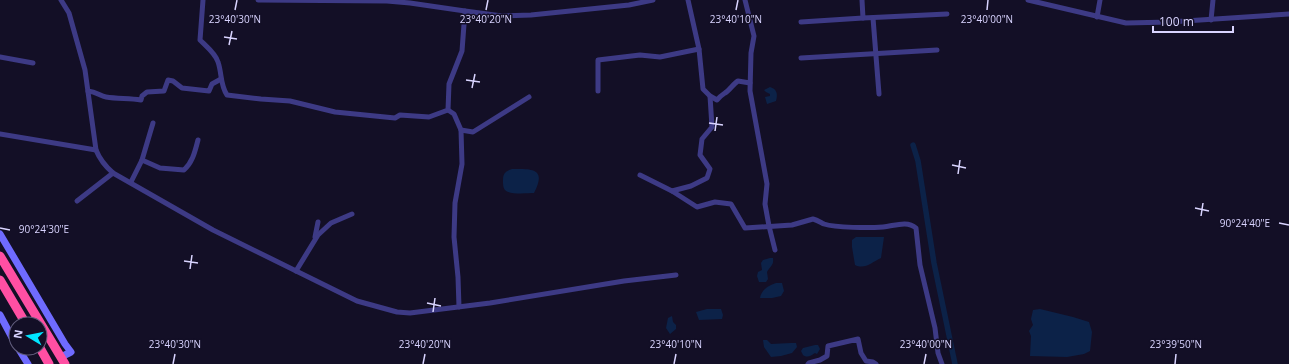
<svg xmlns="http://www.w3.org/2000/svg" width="1289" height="364" font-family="'Open Sans',sans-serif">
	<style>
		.water { fill: #0c2248 }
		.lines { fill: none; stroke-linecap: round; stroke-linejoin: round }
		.canal { stroke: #0c2248; stroke-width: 5.5 }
		.street { stroke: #3d3a85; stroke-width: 5 }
		.secondary { stroke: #6f6bff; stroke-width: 7 }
		.highway { stroke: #ff4fa3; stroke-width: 9 }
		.ticks { fill: none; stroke: #d9d4ff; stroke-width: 1.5 }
		.ticks-label { font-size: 10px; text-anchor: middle; fill: #d9d4ff; stroke: #130f26; stroke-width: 3; stroke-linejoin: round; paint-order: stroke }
	</style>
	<rect width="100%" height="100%" fill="#130f26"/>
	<g class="water">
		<path d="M 770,87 C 777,89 778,94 776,101 L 767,104 L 765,97 L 770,96 L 770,94 L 766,92 L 764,90 Z"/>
		<path d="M 512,169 C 532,169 547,168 534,193 C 528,193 509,195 505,190 C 503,188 503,183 503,180 C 503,173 506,171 512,169 Z"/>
		<path d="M 856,237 L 884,237 L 881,258 C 872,262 865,270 855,265 L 852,247 L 852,240 Z"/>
		<path d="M 770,258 L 773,258 C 774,266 770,266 767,272 L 768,279 L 766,282 L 759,282 L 757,276 L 758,272 L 762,270 L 761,263 L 763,260 Z"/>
		<path d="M 776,283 L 782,283 L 784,291 L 781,296 L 772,298 L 760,298 C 761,290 769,285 776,283 Z"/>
		<path d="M 707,309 L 721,309 L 723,315 L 722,319 L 699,320 L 696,312 Z"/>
		<path d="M 1040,309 L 1073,317 L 1089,322 L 1092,332 L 1090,351 L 1084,354 L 1067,357 L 1030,356 L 1031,336 L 1029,331 L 1033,325 L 1031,319 L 1033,310 Z"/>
		<path d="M 672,316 L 673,322 L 676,325 L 676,329 L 670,334 L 666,328 L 668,318 Z"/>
		<path d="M 763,340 L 767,340 L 771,344 L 791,343 L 796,343 L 797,347 L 792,353 L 781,356 L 771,357 L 764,347 Z"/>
		<path d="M 815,345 L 818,345 L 820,349 L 817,354 L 815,353 C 811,356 807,358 803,355 L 801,351 L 803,348 Z"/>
	</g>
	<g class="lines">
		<path class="canal" d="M 913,145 L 918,161 L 934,263 L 955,364"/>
		<g class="street">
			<path d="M 61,0 L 69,13 L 85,70 L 96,150 C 100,160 105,166 113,173 L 213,230 L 357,301 L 397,312 L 410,313 L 490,303 L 624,281 L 676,275"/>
			<path d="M 203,0 L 200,40 C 206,46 216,54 218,62 C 222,73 220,85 227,95 L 261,99 L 290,101 L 335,112 L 395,118 L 400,115 L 429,117 L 448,110 L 449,84 L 462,51 L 465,11"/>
			<path d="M 258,0 L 387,1 L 410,3 L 465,11 L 502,16 L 531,15 L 629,5 L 653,0"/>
			<path d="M 688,0 L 699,49 L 703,89 L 710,96 L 717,100 C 720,96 722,95 725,93 C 730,90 733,84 738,81 L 750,83"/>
			<path d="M 745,0 L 754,36 L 751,53 L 750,91 L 767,184 L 765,204 L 769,226 L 775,250"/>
			<path d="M 862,0 L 863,18 L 947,14"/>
			<path d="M 1028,0 L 1126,23 L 1170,22 L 1289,14"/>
			<path d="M 1097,17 L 1100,0"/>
			<path d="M 873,18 L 879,94"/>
			<path d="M 1211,20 L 1213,0"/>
			<path d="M 801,22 L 863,18"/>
			<path d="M 0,57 L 33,63"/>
			<path d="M 801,58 L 937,50"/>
			<path d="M 88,91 C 97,92 100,96 106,97 C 118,99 129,98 141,100 L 142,96 L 147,92 L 164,91 L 168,80 L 173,81 L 182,88 L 209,91 L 212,84 L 221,79"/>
			<path d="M 598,91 L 598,60 L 640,55 L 660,57 L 699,49"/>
			<path d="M 448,110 L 454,114 L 461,130 L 473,132 L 529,97"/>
			<path d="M 0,134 L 96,150"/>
			<path d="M 142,160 L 153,123"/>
			<path d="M 640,175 L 672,191 L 691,186 L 707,178 L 710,169 L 700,155 L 702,139 L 712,127 L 710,96"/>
			<path d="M 131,182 L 142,160 L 160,168 L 184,170 C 193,162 195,151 198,140"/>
			<path d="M 672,191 L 697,207 L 715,202 L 731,204 L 745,228 L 792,225 L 813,219 C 817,220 820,222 824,224 C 836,228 870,228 883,227 C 894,226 907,220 916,228 L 920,265 L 935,328 L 938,353 L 942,364"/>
			<path d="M 77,201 L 113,173"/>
			<path d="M 315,237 L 318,222"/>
			<path d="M 296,271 L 318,235 L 331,223 L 352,214"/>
			<path d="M 459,307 L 458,277 L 454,237 L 455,203 L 462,164 L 461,130"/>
			<path d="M 808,364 L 809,363 L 820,360 L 827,356 L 828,346 L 858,339 L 861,353 L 866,361 L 873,362 L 876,364"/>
		</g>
		<g class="secondary">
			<path d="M 0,234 L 65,344 L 71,352 L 65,355"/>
			<path d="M 0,315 L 16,345"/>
			<path d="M 18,348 L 28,364"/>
		</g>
		<g class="highway">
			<path d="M 0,256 L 65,364"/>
			<path d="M 0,280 L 26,324"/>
			<path d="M 40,348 L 49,364"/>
		</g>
	</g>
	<path class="ticks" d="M 235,10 L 237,0M 486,10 L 488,0M 736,10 L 738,0M 987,10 L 988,0M 224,37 L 237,39M 229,45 L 232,31M 466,80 L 480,82M 472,88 L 475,74M 709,123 L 723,125M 715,131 L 717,117M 952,165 L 966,168M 958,174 L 960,160M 1195,208 L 1209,211M 1201,216 L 1203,203M 1279,223 L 1289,225M 0,228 L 10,230M 184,261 L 198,263M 190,269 L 192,255M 427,303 L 441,306M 433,312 L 435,298M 173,364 L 175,354M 423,364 L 425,354M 674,364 L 676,354M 924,364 L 926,354M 1175,364 L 1176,354"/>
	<g class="ticks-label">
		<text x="235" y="23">23°40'30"N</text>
		<text x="486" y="23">23°40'20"N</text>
		<text x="736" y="23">23°40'10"N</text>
		<text x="987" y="23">23°40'00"N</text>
		<text x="1245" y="227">90°24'40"E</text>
		<text x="44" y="233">90°24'30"E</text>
		<text x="175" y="348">23°40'30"N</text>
		<text x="425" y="348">23°40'20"N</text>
		<text x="676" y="348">23°40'10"N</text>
		<text x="926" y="348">23°40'00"N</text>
		<text x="1176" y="348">23°39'50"N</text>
	</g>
	<g transform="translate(28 336) rotate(280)"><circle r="19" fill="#130f26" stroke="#625e7d"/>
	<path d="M0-3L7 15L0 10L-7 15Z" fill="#00e5ff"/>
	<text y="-6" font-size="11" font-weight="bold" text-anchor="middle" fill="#d9d4ff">N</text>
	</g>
	<path d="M1153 26v6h80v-6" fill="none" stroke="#d9d4ff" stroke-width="2"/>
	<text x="1159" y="26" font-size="12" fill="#d9d4ff" stroke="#130f26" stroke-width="3" paint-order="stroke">100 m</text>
</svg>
